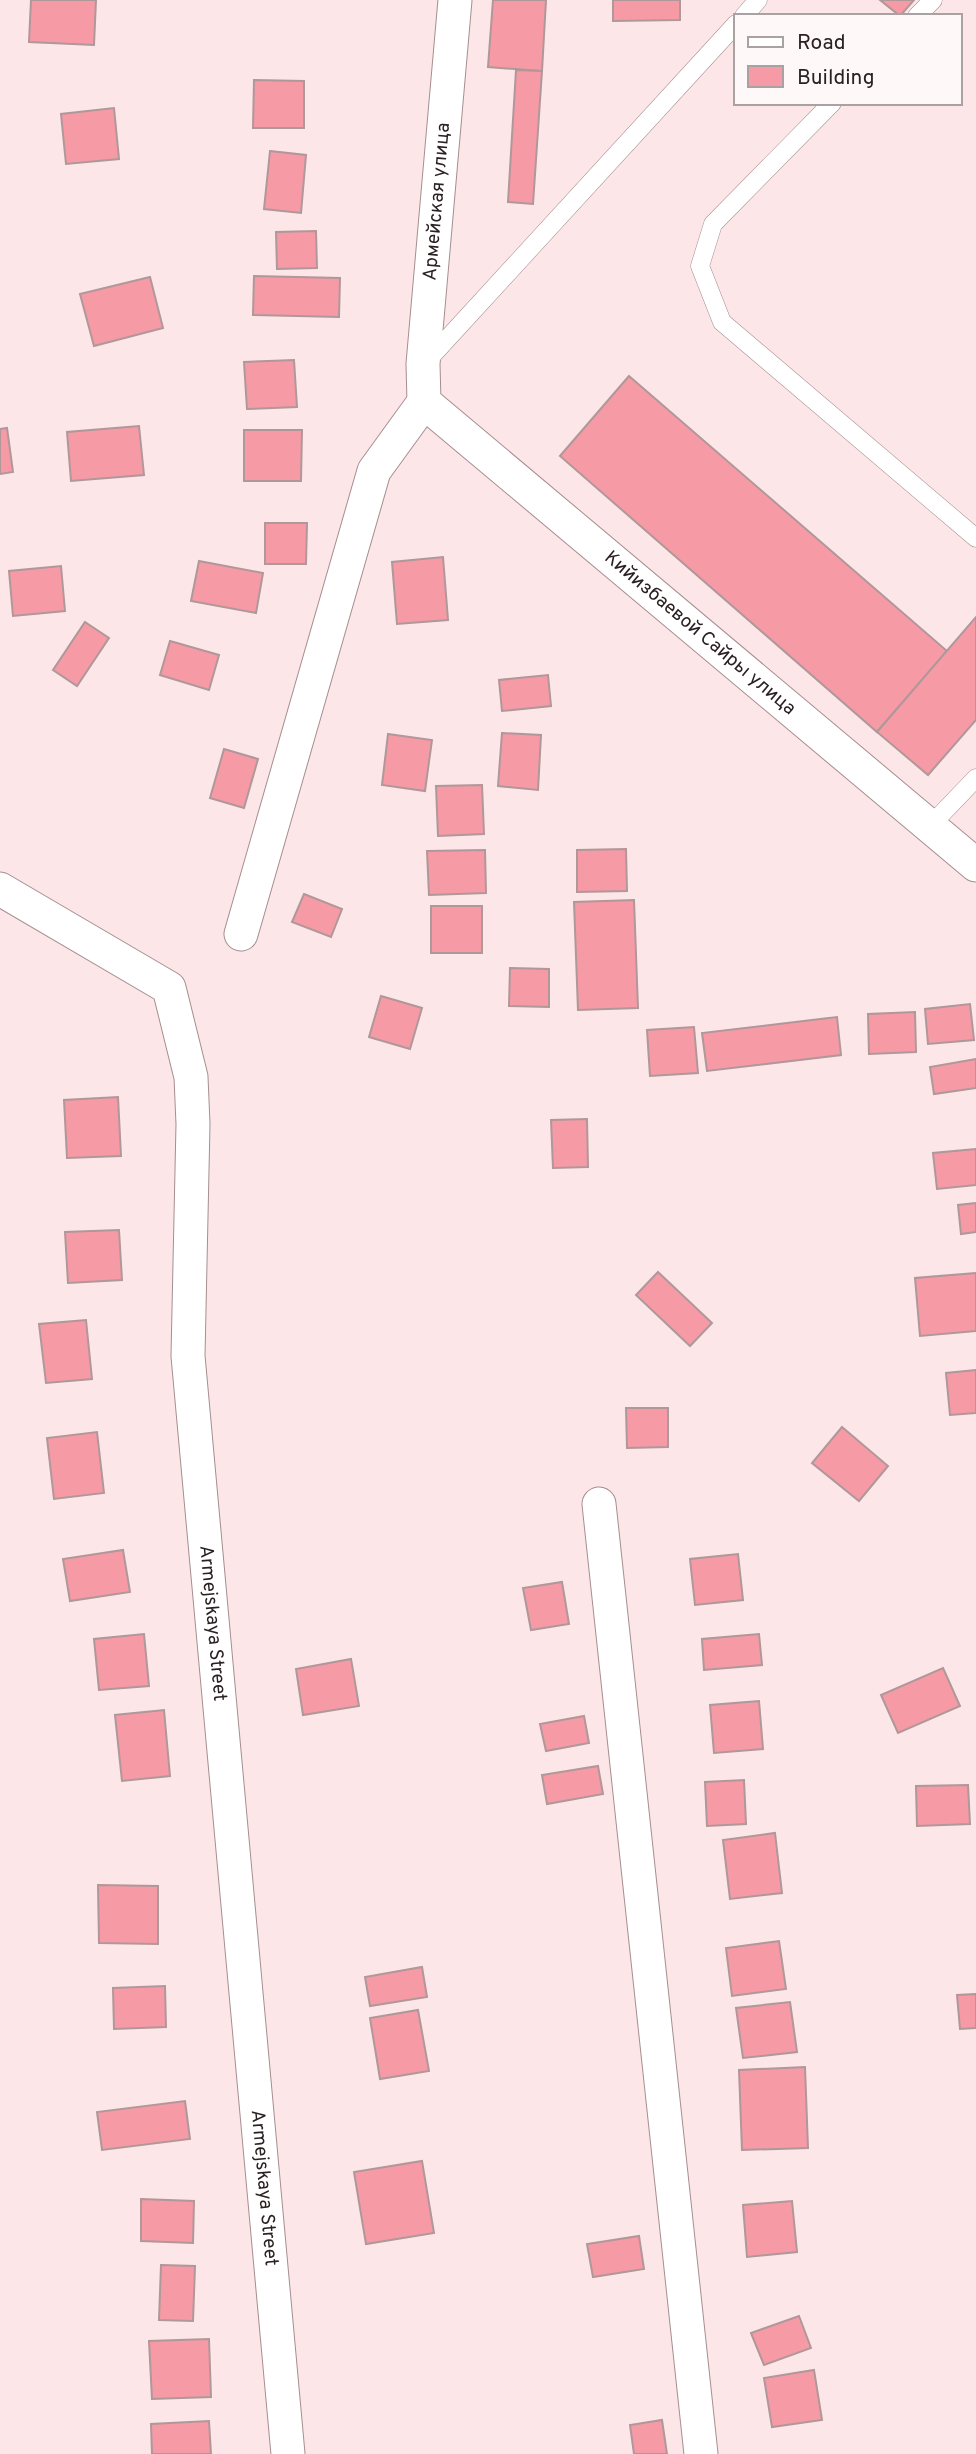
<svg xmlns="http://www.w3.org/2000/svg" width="976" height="2454" font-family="Overpass,sans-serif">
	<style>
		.building { fill: #f69ba6; stroke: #b09799; stroke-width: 2 }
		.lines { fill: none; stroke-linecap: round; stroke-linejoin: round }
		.lane-casing { stroke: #a68e90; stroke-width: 19 }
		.street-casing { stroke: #a68e90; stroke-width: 35 }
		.lane { stroke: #fff; stroke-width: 18 }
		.street { stroke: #fff; stroke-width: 33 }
		.labels { text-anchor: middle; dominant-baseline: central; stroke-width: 5; stroke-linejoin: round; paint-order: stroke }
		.street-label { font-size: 19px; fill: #2b2122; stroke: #fef8f8 }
	</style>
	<rect width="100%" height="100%" fill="#fce6e8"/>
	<g class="building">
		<path d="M 31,0 L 96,0 L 94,45 L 29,42 Z"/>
		<path d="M 493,0 L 546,0 L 542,71 L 488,67 Z"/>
		<path d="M 613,0 L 680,0 L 680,20 L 613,21 Z"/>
		<path d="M 880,0 L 914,0 L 900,16 Z"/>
		<path d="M 516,70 L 542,71 L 533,204 L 508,202 Z"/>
		<path d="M 254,80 L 304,81 L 304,128 L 253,128 Z"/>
		<path d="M 114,108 L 119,159 L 66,164 L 61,114 Z"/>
		<path d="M 270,151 L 306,155 L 301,213 L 264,209 Z"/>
		<path d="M 316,231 L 317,268 L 277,269 L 276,232 Z"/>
		<path d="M 254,276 L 340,278 L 339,317 L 253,315 Z"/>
		<path d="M 150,277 L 163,328 L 94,346 L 80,294 Z"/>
		<path d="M 294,360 L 297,407 L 247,409 L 244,362 Z"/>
		<path d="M 629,376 L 947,651 L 877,732 L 560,456 Z"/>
		<path d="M 139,426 L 144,475 L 71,481 L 67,432 Z"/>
		<path d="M 7,428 L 13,472 L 0,474 L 0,429 Z"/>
		<path d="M 244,430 L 302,430 L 301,481 L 244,481 Z"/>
		<path d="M 265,523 L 307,523 L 306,564 L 265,564 Z"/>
		<path d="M 443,557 L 448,620 L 397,624 L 392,562 Z"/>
		<path d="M 199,561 L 263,573 L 256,613 L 191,601 Z"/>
		<path d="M 61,566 L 65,611 L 13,616 L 9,571 Z"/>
		<path d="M 976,617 L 976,720 L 928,775 L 877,732 Z"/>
		<path d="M 85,622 L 109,638 L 77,686 L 53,670 Z"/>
		<path d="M 170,641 L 219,655 L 209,690 L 160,675 Z"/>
		<path d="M 548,675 L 551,706 L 502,711 L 499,680 Z"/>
		<path d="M 502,733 L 541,735 L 538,790 L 498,786 Z"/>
		<path d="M 388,734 L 432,740 L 425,791 L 382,785 Z"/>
		<path d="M 224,749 L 258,759 L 244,808 L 210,798 Z"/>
		<path d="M 482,785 L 484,834 L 438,836 L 436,786 Z"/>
		<path d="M 626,849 L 627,891 L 577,892 L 577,850 Z"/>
		<path d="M 485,850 L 486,893 L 429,895 L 427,851 Z"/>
		<path d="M 304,894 L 342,909 L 331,937 L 292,922 Z"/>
		<path d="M 634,900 L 638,1008 L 578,1010 L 574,902 Z"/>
		<rect x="431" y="906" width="51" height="47"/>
		<path d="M 510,968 L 549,969 L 549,1007 L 509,1006 Z"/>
		<path d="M 381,996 L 422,1008 L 410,1049 L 369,1037 Z"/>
		<path d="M 970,1004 L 974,1040 L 928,1044 L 925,1009 Z"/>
		<path d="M 915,1012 L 916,1052 L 869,1054 L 868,1014 Z"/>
		<path d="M 837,1017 L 841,1055 L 707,1071 L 702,1033 Z"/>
		<path d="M 694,1027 L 698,1073 L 650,1076 L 647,1030 Z"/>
		<path d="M 976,1059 L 976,1088 L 934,1094 L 930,1067 Z"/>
		<path d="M 118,1097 L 121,1156 L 67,1158 L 64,1100 Z"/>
		<path d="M 587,1119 L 588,1167 L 553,1168 L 551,1120 Z"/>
		<path d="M 976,1149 L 976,1185 L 937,1189 L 933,1153 Z"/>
		<path d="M 976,1203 L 976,1232 L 961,1234 L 958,1205 Z"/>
		<path d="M 119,1230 L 122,1280 L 68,1283 L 65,1232 Z"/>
		<path d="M 658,1272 L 712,1323 L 690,1346 L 636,1295 Z"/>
		<path d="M 976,1273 L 976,1331 L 920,1336 L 915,1278 Z"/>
		<path d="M 86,1320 L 92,1379 L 46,1383 L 39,1324 Z"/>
		<path d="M 976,1370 L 976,1413 L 950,1415 L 946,1373 Z"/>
		<path d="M 626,1408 L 668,1408 L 668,1447 L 627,1448 Z"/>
		<path d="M 842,1427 L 888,1466 L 859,1501 L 812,1463 Z"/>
		<path d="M 97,1432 L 104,1493 L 54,1499 L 47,1438 Z"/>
		<path d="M 123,1550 L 130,1592 L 70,1601 L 63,1559 Z"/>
		<path d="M 738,1554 L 743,1600 L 695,1605 L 690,1559 Z"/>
		<path d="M 562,1582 L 569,1624 L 531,1630 L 523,1588 Z"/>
		<path d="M 144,1634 L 149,1686 L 99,1690 L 94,1639 Z"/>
		<path d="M 759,1634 L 762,1665 L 704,1670 L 702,1639 Z"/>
		<path d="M 351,1659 L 359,1706 L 303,1715 L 296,1669 Z"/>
		<path d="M 943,1668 L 960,1706 L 898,1733 L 881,1695 Z"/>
		<path d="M 759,1701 L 763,1749 L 714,1753 L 710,1705 Z"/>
		<path d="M 164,1710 L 170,1776 L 122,1781 L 115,1715 Z"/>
		<path d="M 584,1716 L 589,1743 L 546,1751 L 540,1724 Z"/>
		<path d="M 598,1766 L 603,1794 L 547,1804 L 542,1775 Z"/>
		<path d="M 744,1780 L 746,1824 L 707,1826 L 705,1782 Z"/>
		<path d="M 968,1785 L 970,1824 L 917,1826 L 916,1786 Z"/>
		<path d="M 775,1833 L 782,1893 L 730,1899 L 723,1840 Z"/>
		<path d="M 98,1885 L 158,1886 L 158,1944 L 99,1943 Z"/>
		<path d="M 779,1941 L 786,1989 L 732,1996 L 726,1948 Z"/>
		<path d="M 422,1967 L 427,1997 L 370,2006 L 365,1977 Z"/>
		<path d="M 165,1986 L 166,2027 L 114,2029 L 113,1988 Z"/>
		<path d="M 976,1994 L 976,2028 L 960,2029 L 957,1995 Z"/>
		<path d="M 790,2002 L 797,2052 L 743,2058 L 736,2008 Z"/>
		<path d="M 418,2010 L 429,2071 L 380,2079 L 370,2018 Z"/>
		<path d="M 805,2067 L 808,2148 L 742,2150 L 739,2070 Z"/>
		<path d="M 185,2101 L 190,2139 L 102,2150 L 97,2112 Z"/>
		<path d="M 422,2161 L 434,2233 L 366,2244 L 354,2172 Z"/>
		<path d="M 141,2199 L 194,2201 L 193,2243 L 141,2241 Z"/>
		<path d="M 792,2201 L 797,2252 L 747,2257 L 743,2205 Z"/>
		<path d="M 639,2236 L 644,2269 L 593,2277 L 587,2244 Z"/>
		<path d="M 161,2265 L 195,2266 L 193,2321 L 159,2320 Z"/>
		<path d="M 799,2316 L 811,2348 L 764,2365 L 751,2333 Z"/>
		<path d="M 209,2339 L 211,2397 L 152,2399 L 149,2341 Z"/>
		<path d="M 814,2370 L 822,2420 L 772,2427 L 764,2378 Z"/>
		<path d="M 662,2420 L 667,2454 L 634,2454 L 630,2425 Z"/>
		<path d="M 209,2421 L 211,2454 L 152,2454 L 151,2424 Z"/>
	</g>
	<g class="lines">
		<g class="lane-casing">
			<g id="lane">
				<path d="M 744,16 L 758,0"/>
				<path d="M 917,16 L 933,0"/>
				<path d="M 832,103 L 713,224 L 700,266 L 722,322 L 976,538"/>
				<path d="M 426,362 L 736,24"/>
				<path d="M 930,826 L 976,778"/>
			</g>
		</g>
		<g class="street-casing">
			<g id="street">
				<path id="s1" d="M 424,402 L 976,865"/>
				<path id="s2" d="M 424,402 L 423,364 L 455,0"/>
				<path id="s3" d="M 0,889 L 169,988 L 191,1077 L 193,1124 L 188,1356 L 288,2454"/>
				<path d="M 241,934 L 374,471 L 424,402"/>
				<path d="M 599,1504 L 701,2454"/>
			</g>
		</g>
		<use href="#lane" class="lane"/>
		<use href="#street" class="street"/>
	</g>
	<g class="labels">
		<g class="street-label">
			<text stroke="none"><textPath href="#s2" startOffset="201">Армейская улица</textPath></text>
			<text stroke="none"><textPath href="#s1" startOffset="360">Кийизбаевой Сайры улица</textPath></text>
			<text stroke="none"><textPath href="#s3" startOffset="835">Armejskaya Street</textPath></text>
			<text stroke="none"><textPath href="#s3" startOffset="1402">Armejskaya Street</textPath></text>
		</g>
	</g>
	<rect x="734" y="14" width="228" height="91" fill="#fef8f8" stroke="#aaa2a2" stroke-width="2"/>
	<rect x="748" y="37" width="35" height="10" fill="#ffffff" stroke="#aaa2a2" stroke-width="2"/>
	<text x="797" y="49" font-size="21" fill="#2b2122">Road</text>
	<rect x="748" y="66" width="35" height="21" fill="#f69ba6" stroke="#aaa2a2" stroke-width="2"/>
	<text x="797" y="84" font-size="21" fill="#2b2122">Building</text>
</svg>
